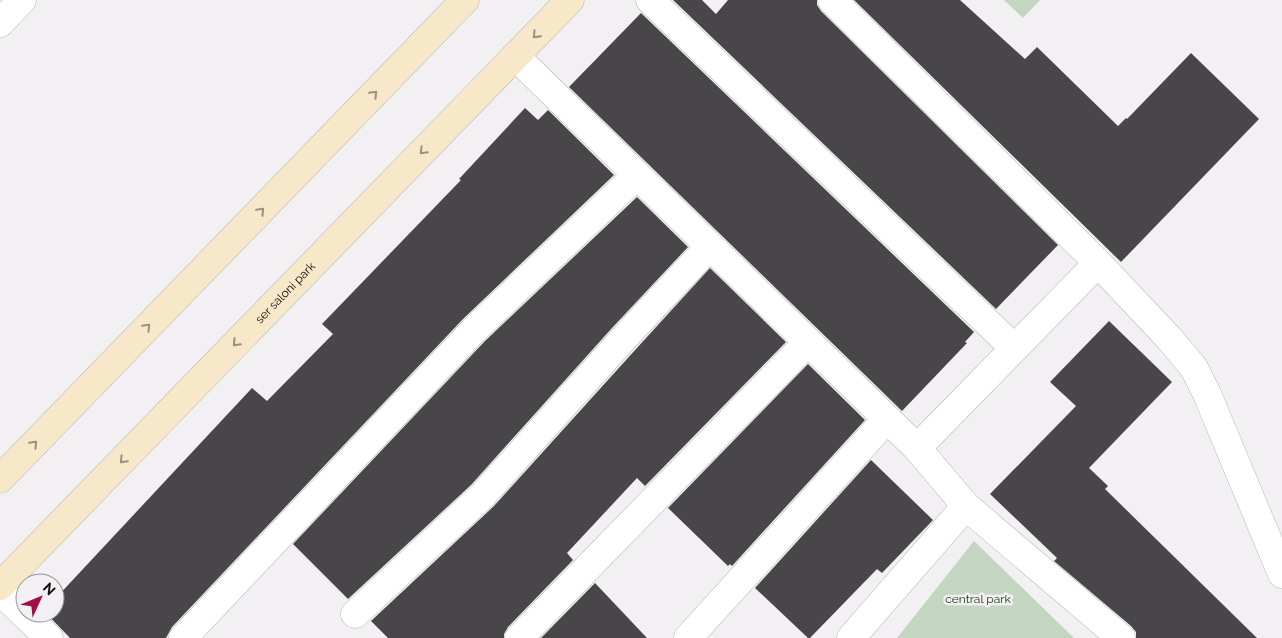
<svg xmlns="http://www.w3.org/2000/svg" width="1282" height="638" font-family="Raleway,sans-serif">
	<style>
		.green { fill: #c3d6c0 }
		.building { fill: #484648 }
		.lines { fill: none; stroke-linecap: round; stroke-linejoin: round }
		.street-casing { stroke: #b6b4b7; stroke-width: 29 }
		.secondary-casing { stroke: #b6b4b7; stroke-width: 29 }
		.street { stroke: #fff; stroke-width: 28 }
		.secondary { stroke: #f6e8c8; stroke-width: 28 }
		.oneway { stroke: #99907d }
		.labels { text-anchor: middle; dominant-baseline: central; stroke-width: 5; stroke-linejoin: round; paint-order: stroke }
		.street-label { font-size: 12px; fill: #0d0c0d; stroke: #f2f0f3 }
		.park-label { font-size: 12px; fill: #173a0f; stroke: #f2f0f3 }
	</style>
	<rect width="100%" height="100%" fill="#f2f0f3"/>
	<g class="green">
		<path d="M 1004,0 L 1040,0 L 1023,18 Z"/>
		<path d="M 974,541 L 1074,638 L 897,638 Z"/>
	</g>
	<g class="building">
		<path d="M 673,0 L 702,0 L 716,14 L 728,0 L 817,0 L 817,5 L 821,11 L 1058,245 L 996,309 Z"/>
		<path d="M 854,0 L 960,0 L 1025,59 L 1037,47 L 1118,126 L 1126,118 L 1127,119 L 1191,53 L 1259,119 L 1121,262 Z"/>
		<path d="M 641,13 L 974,332 L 965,342 L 967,343 L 902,411 L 569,87 Z"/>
		<path d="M 525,108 L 538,120 L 548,110 L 614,175 L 463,319 L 172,627 L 166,638 L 70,638 L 46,613 L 55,613 L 55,599 L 252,388 L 267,401 L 333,334 L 322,324 L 461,180 L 459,179 Z"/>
		<path d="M 637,197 L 688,247 L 612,328 L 471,485 L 348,599 L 293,544 L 485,341 Z"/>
		<path d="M 710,268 L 786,342 L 645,486 L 637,478 L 567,553 L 573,560 L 508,627 L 504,634 L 504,638 L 388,638 L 371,621 L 494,506 L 636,349 Z"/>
		<path d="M 1109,321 L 1172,382 L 1089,468 L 1108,486 L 1105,489 L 1257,638 L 1136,638 L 1136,632 L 1131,626 L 1054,561 L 1057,558 L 990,494 L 1076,406 L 1050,382 Z"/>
		<path d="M 808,364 L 865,420 L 732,566 L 730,564 L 728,566 L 668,508 Z"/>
		<path d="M 871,460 L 933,520 L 882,573 L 877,569 L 810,638 L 808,638 L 755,588 Z"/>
		<path d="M 595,583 L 647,638 L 541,638 Z"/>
	</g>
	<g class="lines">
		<g class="street-casing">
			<g id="street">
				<path d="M 650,0 L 1014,348"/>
				<path d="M 832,0 L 1098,263 L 1168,337 L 1194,368 L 1207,394 L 1282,574"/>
				<path d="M 0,23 L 22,0"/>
				<path d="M 515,56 L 917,448 L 966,506 L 1121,638"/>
				<path d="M 917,448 L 1098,263"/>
				<path d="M 0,591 L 49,638"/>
				<path d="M 355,614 L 482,496 L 624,338 L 710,246"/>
				<path d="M 183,638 L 474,330 L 637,175"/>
				<path d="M 519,638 L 808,342"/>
				<path d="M 688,638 L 887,419"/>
				<path d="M 851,638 L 966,506"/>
			</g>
		</g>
		<g class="secondary-casing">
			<g id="secondary">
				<path d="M 0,479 L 465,0"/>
				<path id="s1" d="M 0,586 L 570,0"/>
			</g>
		</g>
		<use href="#street" class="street"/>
		<use href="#secondary" class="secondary"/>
	</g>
	<defs><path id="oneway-chevron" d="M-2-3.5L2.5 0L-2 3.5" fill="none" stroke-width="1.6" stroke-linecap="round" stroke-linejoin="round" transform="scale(1.25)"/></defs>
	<g class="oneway">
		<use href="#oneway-chevron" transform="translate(536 35) rotate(134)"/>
		<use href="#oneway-chevron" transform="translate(374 94) rotate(-46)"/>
		<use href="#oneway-chevron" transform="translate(423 151) rotate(134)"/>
		<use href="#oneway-chevron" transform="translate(261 211) rotate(-46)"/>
		<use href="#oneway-chevron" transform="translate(147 327) rotate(-46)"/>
		<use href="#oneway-chevron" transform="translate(236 343) rotate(134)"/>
		<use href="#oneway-chevron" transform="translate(34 444) rotate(-46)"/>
		<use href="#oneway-chevron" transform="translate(123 460) rotate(134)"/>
	</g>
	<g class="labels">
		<g class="street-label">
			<text stroke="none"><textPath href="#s1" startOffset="409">ser saloni park</textPath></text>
		</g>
		<g class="park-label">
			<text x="978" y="599">central park</text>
		</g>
	</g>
	<g transform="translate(40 598) rotate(46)"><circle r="24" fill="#f2f0f3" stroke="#969597"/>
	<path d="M0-4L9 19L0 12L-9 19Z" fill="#a40d49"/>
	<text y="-8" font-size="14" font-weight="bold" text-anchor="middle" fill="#0d0c0d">N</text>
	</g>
</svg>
